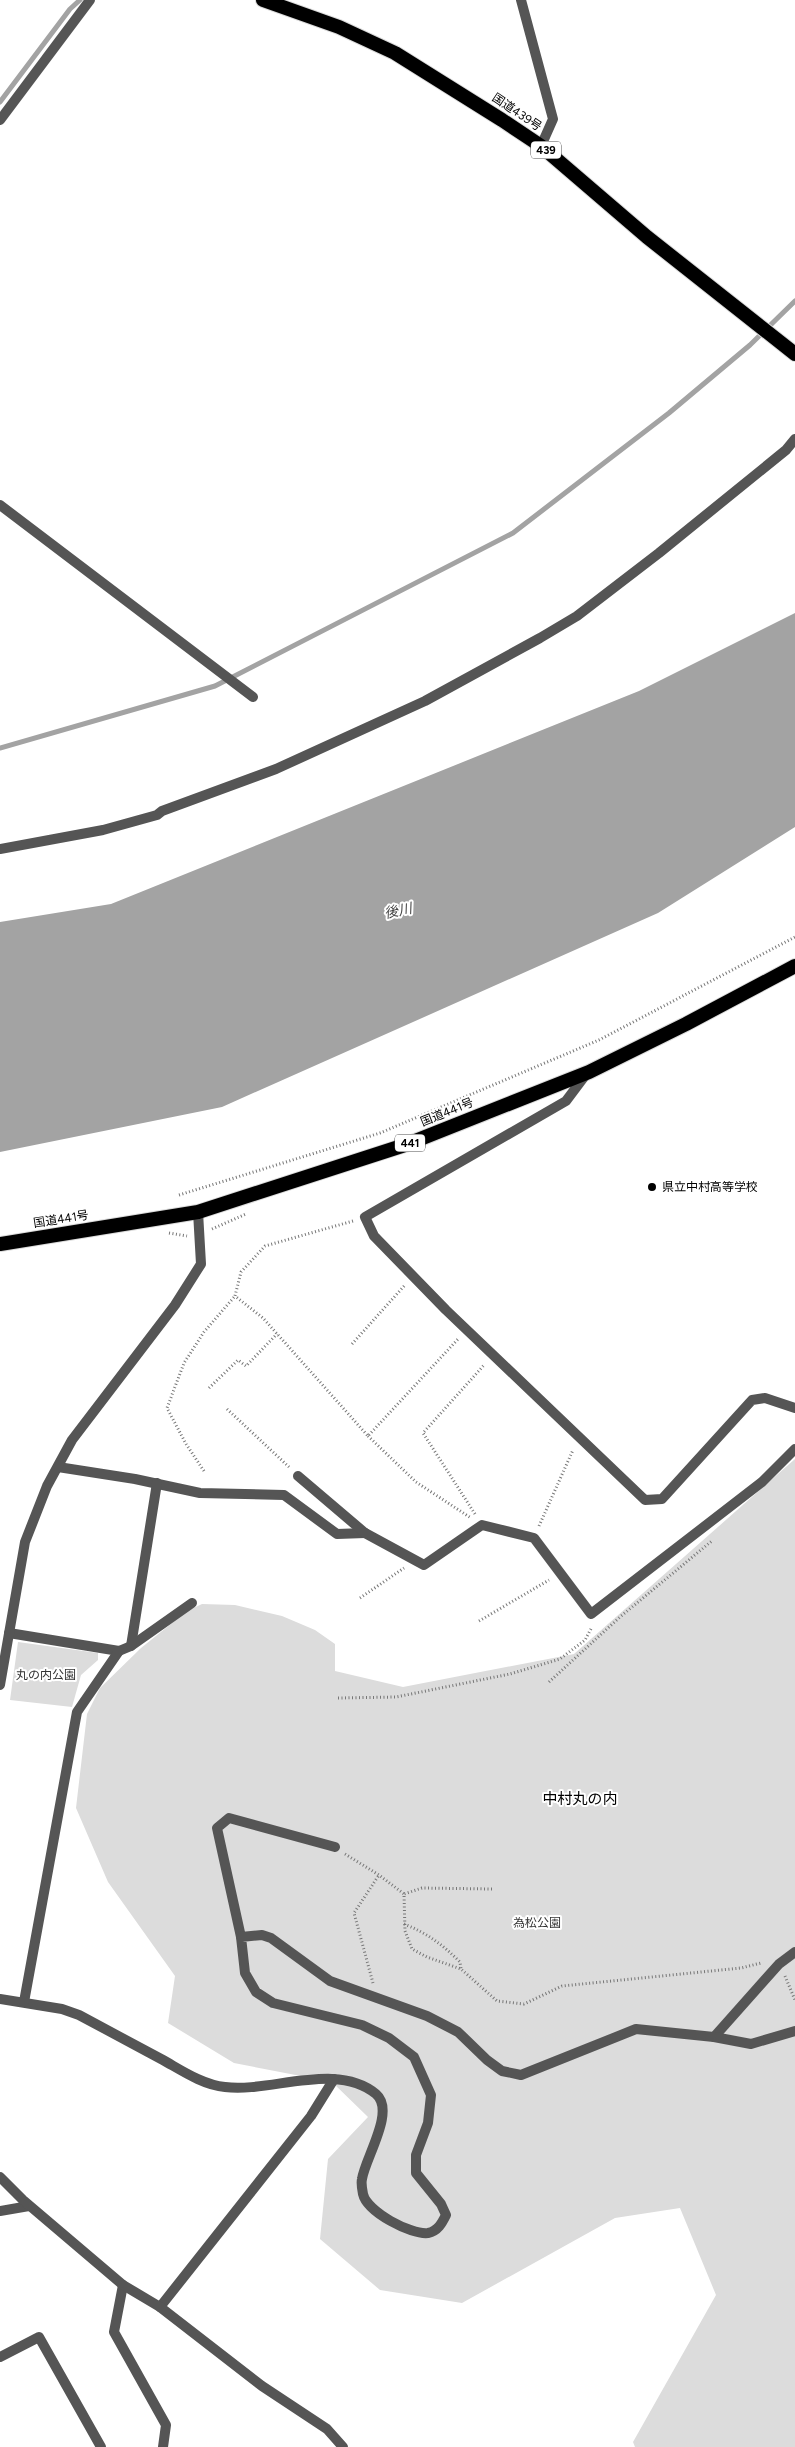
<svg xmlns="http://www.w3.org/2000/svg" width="795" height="2447" font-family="Figtree,'Noto Sans JP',sans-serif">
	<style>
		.green { fill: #dcdcdc }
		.water { fill: #a3a3a3 }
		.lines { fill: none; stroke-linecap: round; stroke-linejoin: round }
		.stream { stroke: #a3a3a3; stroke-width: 5 }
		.trunk-casing { stroke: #dbdbdb; stroke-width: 16 }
		.path { stroke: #777; stroke-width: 3; stroke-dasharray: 1 2.5; stroke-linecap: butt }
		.service { stroke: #555; stroke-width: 10 }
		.minor { stroke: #555; stroke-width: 10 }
		.tertiary { stroke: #555; stroke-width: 10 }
		.trunk { stroke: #000; stroke-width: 14 }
		.poi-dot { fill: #000; stroke: #fff; stroke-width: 2 }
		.labels { text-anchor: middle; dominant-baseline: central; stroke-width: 4; stroke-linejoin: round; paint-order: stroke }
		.shield { fill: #fff; stroke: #4c4c4c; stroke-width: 1 }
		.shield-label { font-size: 11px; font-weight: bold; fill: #000 }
		.street-label { font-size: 12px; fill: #000; stroke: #fff }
		.poi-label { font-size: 12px; fill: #000; stroke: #fff; text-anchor: start }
		.park-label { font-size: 12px; fill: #333; stroke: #fff }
		.water-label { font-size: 14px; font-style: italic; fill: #444; stroke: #fff }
		.quarter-label { font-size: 15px; fill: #000; stroke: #fff }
	</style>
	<rect width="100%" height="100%" fill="#fff"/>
	<g class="green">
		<path d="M 795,1459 L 795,2447 L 635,2447 L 633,2442 L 716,2295 L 680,2208 L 615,2218 L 462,2303 L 380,2290 L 320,2239 L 328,2159 L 368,2117 L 332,2082 L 234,2063 L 168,2023 L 175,1976 L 108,1882 L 76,1808 L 87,1714 L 100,1688 L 141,1648 L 187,1611 L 202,1604 L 235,1605 L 282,1616 L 315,1630 L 335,1644 L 335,1671 L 403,1687 L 574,1654 Z"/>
		<path d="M 18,1642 L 98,1653 L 98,1660 L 81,1675 L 72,1707 L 10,1700 Z"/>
	</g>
	<path class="water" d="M 795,613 L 795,827 L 658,913 L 222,1107 L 0,1152 L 0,922 L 111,904 L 639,691 Z"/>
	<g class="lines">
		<g class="stream">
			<path d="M 0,102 L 70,9 L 80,0"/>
			<path d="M 0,748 L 215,686 L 513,533 L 669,413 L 750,345 L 795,301"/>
		</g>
		<g class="trunk-casing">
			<g id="trunk">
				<path d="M 263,0 L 339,27 L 395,53 L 502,120 L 541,146 L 647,237 L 795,354"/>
				<path d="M 0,1244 L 198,1212 L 405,1145 L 589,1072 L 686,1024 L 795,966"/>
			</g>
		</g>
		<g class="path">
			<path d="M 179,1195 L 380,1133 L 599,1040 L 795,937"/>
			<path d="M 353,1221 L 265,1246 L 241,1272 L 235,1296 L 263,1318 L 368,1436 L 459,1338"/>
			<path d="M 212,1229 L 246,1214"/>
			<path d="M 169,1233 L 187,1236"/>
			<path d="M 352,1344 L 405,1285"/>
			<path d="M 209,1388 L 238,1360 L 246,1366 L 277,1334"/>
			<path d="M 227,1409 L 289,1467"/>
			<path d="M 368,1436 L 416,1482 L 471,1518"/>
			<path d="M 204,1471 L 186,1444 L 167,1408 L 184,1363 L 204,1332 L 235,1296"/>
			<path d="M 475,1514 L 423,1433 L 485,1364"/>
			<path d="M 539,1526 L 573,1450"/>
			<path d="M 360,1598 L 404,1568"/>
			<path d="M 479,1621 L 549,1580"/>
			<path d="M 549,1682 L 620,1617 L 713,1540"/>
			<path d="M 338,1698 L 396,1697 L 510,1674 L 560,1659 L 585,1640 L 592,1627"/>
			<path d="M 345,1854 L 379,1875 L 404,1894"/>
			<path d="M 492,1889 L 422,1888 L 404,1894 L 405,1931 L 412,1949 L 427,1957 L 461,1969 L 497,2001 L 524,2004 L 562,1986 L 741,1968 L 761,1963"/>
			<path d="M 404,1924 C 427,1933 443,1945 460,1962 L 461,1969"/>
			<path d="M 785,1976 L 795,2000"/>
			<path d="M 373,1983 L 354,1913 L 379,1875"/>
		</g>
		<g class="service">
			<path d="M 241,1937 L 217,1828 L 229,1818 L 335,1847"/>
			<path d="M 714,2037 L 779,1964 L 795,1952"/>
		</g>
		<g class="minor">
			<path d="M 521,0 L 553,119 L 541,146"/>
			<path d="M 0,120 L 90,0"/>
			<path d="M 0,505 L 253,697"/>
			<path d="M 0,849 L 103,830 L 157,815 L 162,811 L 276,769 L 425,701 L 540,638 L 577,616 L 659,553 L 786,450 L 795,439"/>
			<path d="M 587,1073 L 566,1101 L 365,1217 L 374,1236 L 446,1310 L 645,1500 L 662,1499 L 752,1400 L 765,1398 L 795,1408"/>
			<path d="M 58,1467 L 135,1479 L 200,1493 L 284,1495 L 337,1534 L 365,1533"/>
			<path d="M 298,1476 L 365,1533 L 424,1565 L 482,1525 L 534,1538 L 591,1614 L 762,1482 L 795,1449"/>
			<path d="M 9,1633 L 119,1651 L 131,1646 L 192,1603"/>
			<path d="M 131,1646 L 157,1483"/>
			<path d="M 0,1999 L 62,2009 L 79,2015 C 107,2030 135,2045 163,2060 C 181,2070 203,2085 225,2087 C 270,2093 337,2061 376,2094 C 396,2111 365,2158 362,2179 C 361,2183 362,2189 363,2194 C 367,2212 411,2235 428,2233 C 438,2231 442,2223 446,2215 L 441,2204 L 416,2173 L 416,2155 L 428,2123 L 431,2095 L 414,2057 L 389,2038 L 362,2025 L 273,2003 L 256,1992 L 245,1973 L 241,1937 L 262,1935 L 271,1938 L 330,1981 L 427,2016 L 458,2032 L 487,2060 L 502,2071 L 521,2075 L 636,2029 L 714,2037 L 751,2044 L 795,2031"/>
			<path d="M 24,2002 L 77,1712 L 119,1651"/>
			<path d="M 0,2211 L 29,2206"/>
			<path d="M 123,2285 L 114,2332 L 166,2425 L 163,2447"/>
			<path d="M 160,2307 L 311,2116 L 334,2079"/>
			<path d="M 0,2357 L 39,2337 L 101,2447"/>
		</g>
		<g class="tertiary">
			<path d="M 0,1685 L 25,1542 L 47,1486 L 72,1440 L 175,1305 L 201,1264 L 198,1212"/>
			<path d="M 0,2177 L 23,2200 L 123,2285 L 160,2307 L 262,2386 L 327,2429 L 343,2447"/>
		</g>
		<use href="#trunk" class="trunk"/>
	</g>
	<circle class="poi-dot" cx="652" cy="1187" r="5"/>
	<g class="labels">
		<g class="shield">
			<rect x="531" y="141.5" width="30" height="17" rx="4"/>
			<rect x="395" y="1134.5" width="30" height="17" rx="4"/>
		</g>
		<g class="shield-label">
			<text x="546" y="150">439</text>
			<text x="410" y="1143">441</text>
		</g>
		<g class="street-label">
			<text transform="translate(517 112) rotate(34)">国道439号</text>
			<text transform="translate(447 1112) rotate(-22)">国道441号</text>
			<text transform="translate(61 1219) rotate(-9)">国道441号</text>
		</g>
		<g class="poi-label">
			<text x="662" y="1187">県立中村高等学校</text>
		</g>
		<g class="park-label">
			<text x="46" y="1675">丸の内公園</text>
			<text x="537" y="1923">為松公園</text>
		</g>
		<g class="water-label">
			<text transform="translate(398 911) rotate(-12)">後川</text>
		</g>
		<g class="quarter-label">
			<text x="580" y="1799">中村丸の内</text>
		</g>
	</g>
</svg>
